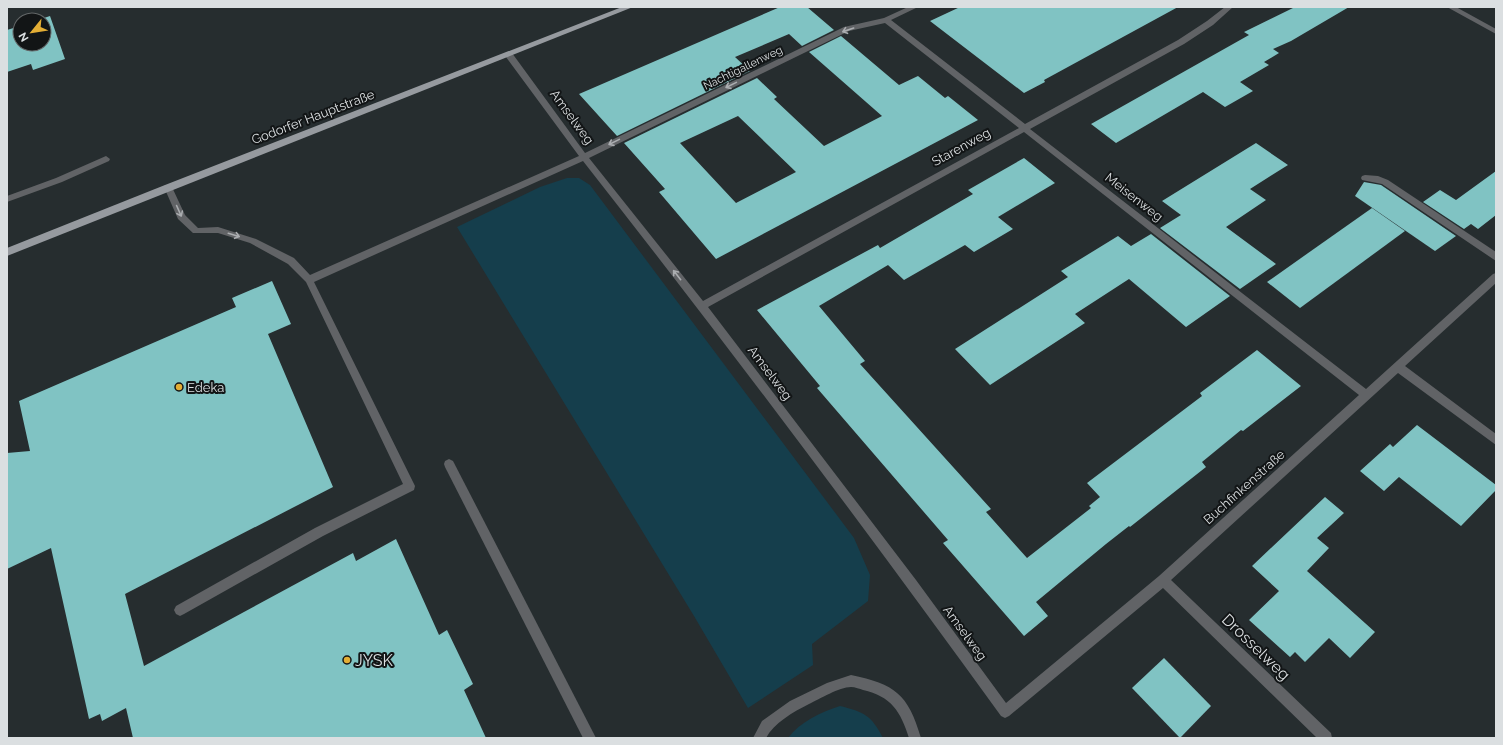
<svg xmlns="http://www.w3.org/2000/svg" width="1503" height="745" font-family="Raleway,sans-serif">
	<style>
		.green { fill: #153e4c }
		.building { fill: #80c3c3; fill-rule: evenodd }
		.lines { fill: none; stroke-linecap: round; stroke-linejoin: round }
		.minor { fill: #616366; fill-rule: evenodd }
		.major { fill: #969a9f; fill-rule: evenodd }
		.oneway { stroke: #aaadb0 }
		.poi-dot { fill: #e3ae35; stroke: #121516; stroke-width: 1.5 }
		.labels { text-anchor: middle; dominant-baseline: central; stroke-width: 4; stroke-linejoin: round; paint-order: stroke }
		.far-street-label { font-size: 11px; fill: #dbdfe1; stroke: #121516 }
		.street-label { font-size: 13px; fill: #dbdfe1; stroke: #121516 }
		.poi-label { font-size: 13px; fill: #dbdfe1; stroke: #121516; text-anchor: start }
		.near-street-label { font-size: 16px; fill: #dbdfe1; stroke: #121516 }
		.near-poi-label { font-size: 16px; fill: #dbdfe1; stroke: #121516; text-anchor: start }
	</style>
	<rect width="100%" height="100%" fill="#262d2f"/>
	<g class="green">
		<path d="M 567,178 L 579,178 L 590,185 L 854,538 L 870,575 L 868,601 L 812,644 L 813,665 L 748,708 L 694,616 L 457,227 L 540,187 Z"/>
		<path d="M 840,706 C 864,712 871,715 883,738 L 788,738 C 800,722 821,712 840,706 Z"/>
	</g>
	<g class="building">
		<path d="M 780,7 L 807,7 L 834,30 L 802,46 L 789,34 L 735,57 L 750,71 L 617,136 L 579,94 Z"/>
		<path d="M 960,7 L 1178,7 L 1044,80 L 1045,82 L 1024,93 L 930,21 Z"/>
		<path d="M 1295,7 L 1349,7 L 1291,41 L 1273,49 L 1279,53 L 1264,62 L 1269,65 L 1240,82 L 1253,91 L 1225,107 L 1203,92 L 1116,143 L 1091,124 L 1249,35 L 1244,32 Z"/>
		<path d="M 50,16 L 65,59 L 33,70 L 31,64 L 7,72 L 7,30 L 20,26 L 20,44 L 44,44 L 44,20 L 38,20 Z"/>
		<path d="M 841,36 L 899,85 L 918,76 L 945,98 L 948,96 L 978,120 L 716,259 L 659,192 L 665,189 L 624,143 L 757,78 L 777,97 L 774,99 L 824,146 L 882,116 L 809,52 ZM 738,116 L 796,172 L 736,203 L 680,143 Z"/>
		<path d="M 1256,143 L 1288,165 L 1250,189 L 1266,200 L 1226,227 L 1276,264 L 1240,289 L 1160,228 L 1181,215 L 1162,201 Z"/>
		<path d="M 1024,158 L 1055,183 L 998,217 L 1013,229 L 974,252 L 965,245 L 904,280 L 888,265 L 819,306 L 865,361 L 860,364 L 991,509 L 986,512 L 1027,558 L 1091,508 L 1089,506 L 1100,497 L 1087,483 L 1202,396 L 1200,393 L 1257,350 L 1301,386 L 1243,431 L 1241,430 L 1202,462 L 1206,467 L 1130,527 L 1129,526 L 1106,544 L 1036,602 L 1048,616 L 1024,636 L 943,543 L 948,540 L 817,388 L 820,386 L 757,310 L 878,245 L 880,248 L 973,194 L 968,190 Z"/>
		<path d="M 1496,171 L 1496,215 L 1478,229 L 1471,224 L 1464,229 L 1423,202 L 1440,190 L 1456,200 Z"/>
		<path d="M 1364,182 L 1381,185 L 1456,236 L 1435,251 L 1355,196 Z"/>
		<path d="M 1372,208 L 1405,231 L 1300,308 L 1267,282 Z"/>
		<path d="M 1151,234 L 1230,296 L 1186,327 L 1129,279 L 1075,314 L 1085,323 L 990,385 L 955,349 L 1068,277 L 1061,271 L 1118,236 L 1131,246 Z"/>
		<path d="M 272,281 L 291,324 L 268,334 L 333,487 L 125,594 L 144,666 L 353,553 L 356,561 L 396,539 L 439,635 L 447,630 L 473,684 L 464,690 L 486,738 L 133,738 L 126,708 L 102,721 L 100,714 L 89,719 L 51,548 L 7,569 L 7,453 L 30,451 L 19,401 L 236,307 L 232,298 Z"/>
		<path d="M 1417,425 L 1496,485 L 1496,490 L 1461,526 L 1399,477 L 1384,491 L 1360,471 L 1390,444 L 1393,447 Z"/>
		<path d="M 1325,497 L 1344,513 L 1317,538 L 1329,548 L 1307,571 L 1375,632 L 1350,658 L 1329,638 L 1305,662 L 1295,652 L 1290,657 L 1249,620 L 1279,591 L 1252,566 Z"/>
		<path d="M 1164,658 L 1211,706 L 1180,738 L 1132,688 Z"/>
	</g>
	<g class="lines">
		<g class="minor">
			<path d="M 908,7 L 918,7 L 891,20 L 1025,124 L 1178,40 L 1207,21 L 1225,7 L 1233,7 L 1213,25 L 1184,44 L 1030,129 L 1366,389 L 1493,274 L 1496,273 L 1496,283 L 1405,366 L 1496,434 L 1496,445 L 1398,373 L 1171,580 L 1331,733 L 1332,738 L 1317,738 L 1163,588 L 1009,716 L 1005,718 L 1001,716 C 865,528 726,343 583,161 L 314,282 L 415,486 L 414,490 L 323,536 L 184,614 L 180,616 L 176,614 L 174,610 L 176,606 L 315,528 L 403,484 L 306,282 L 288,264 L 250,243 L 218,233 L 193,233 L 178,219 L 164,187 L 165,185 L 171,185 L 185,215 L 198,228 L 218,227 L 256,239 L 294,258 L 310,275 L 579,156 L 506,57 L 506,53 L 512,53 L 585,153 L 844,27 L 884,18 ZM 885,23 L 1019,128 L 703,301 L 589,158 L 849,31 ZM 1024,132 L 1359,395 L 1159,576 L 1006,703 L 916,580 L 708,307 Z"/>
			<path d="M 1447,7 L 1456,7 L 1496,29 L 1496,34 Z"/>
			<path d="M 106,156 L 110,159 L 109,161 L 62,182 L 7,202 L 7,196 L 56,178 Z"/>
			<path d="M 1365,175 L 1378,176 L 1388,180 L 1496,252 L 1496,261 L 1382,184 L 1362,180 L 1361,178 L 1362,176 Z"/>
			<path d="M 449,459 L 453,461 L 596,738 L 583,738 L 445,467 L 444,464 L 445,461 Z"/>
			<path d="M 851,675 C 895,684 908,694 921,738 L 909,738 C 901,712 891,696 863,690 C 860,689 855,687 851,687 C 839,687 820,699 809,704 C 793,712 774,723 766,738 L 753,738 L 762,721 L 790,701 L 827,683 Z"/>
		</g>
		<path class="major" d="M 622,7 L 633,7 L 7,256 L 7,248 L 165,185 Z"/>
	</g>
	<defs><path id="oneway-shaft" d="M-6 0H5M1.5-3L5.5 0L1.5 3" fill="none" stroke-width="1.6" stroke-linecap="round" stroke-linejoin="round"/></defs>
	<g class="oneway">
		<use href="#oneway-shaft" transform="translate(848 30) rotate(161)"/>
		<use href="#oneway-shaft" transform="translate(731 85) rotate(154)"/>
		<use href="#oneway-shaft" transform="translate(614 142) rotate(154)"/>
		<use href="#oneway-shaft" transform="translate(179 211) rotate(66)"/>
		<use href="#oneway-shaft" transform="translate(234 235) rotate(17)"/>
		<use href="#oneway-shaft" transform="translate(677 275) rotate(-128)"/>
	</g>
	<g class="poi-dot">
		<circle cx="179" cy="387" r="4"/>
		<circle cx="347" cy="660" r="4"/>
	</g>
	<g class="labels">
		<g class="far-street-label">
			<text transform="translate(743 68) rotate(-26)">Nachtigallenweg</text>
		</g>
		<g class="street-label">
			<text transform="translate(313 117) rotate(-21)">Godorfer Hauptstraße</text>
			<text transform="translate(572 117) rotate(54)">Amselweg</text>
			<text transform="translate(961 147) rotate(-29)">Starenweg</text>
			<text transform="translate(1134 197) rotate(38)">Meisenweg</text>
			<text transform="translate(770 373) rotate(53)">Amselweg</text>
			<text transform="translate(1244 487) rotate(-42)">Buchfinkenstraße</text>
			<text transform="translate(965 633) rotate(54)">Amselweg</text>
		</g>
		<g class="poi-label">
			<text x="187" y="387">Edeka</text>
		</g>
		<g class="near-street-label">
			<text transform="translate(1256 647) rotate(44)">Drosselweg</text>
		</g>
		<g class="near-poi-label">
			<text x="355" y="660">JYSK</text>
		</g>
	</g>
	<rect width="1503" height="745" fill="none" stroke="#dbdfe1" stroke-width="16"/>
	<g transform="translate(32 32) rotate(240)"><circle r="19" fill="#121516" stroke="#626667"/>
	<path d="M0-3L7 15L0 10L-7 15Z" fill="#e3ae35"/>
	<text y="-6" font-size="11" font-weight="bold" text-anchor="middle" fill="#dbdfe1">N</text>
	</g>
</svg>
